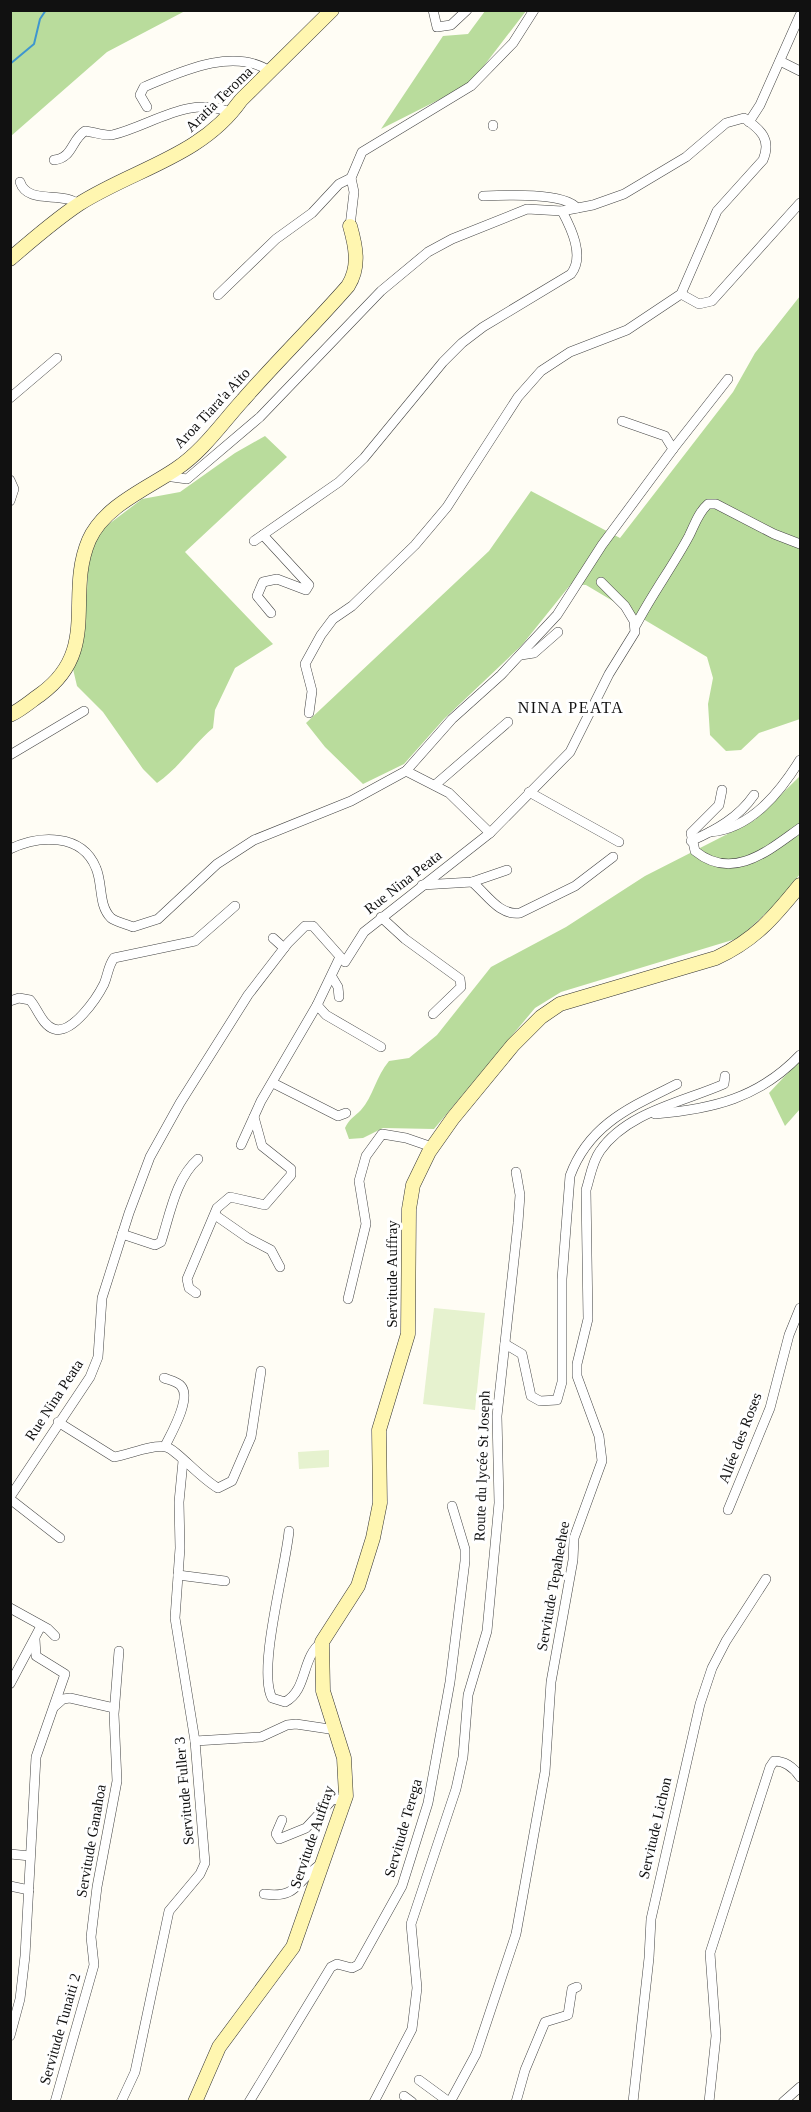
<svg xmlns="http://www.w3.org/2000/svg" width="811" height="2112" font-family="Georgia,serif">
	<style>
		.forest { fill: #b9dc9c }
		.pitch { fill: #e6f2cf }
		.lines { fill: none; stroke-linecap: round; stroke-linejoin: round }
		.stream { stroke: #3f96cf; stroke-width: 2 }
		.street-casing { stroke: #444; stroke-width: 10 }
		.secondary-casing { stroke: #333; stroke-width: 15 }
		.street { stroke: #fff; stroke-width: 9 }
		.secondary { stroke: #fff6b0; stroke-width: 14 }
		.labels { text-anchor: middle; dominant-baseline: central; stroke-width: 6; stroke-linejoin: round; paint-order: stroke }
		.street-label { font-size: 15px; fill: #111; stroke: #fff }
		.neighbourhood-label { font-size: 16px; letter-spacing: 1.5px; fill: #111; stroke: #fff }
	</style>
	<rect width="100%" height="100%" fill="#fffdf5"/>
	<g class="forest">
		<path d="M 11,10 L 185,10 L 185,11 L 107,52 L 11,136 Z"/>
		<path d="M 485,11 L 526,11 L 470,84 L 381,129 L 443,36 L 468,34 Z"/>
		<path d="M 800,296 L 800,719 L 759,733 L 741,750 L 726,751 L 710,735 L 708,704 L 713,678 L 707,657 L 586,585 L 571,584 L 522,645 L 444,719 L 404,764 L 363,784 L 325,747 L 306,723 L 489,551 L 531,491 L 620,538 L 733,392 L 755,353 Z"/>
		<path d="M 265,436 L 287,457 L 185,552 L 273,644 L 235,668 L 215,710 L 213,728 C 192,746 179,768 157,783 L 143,769 L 103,712 L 77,686 L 73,669 L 87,590 L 89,550 L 105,527 L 142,499 L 180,492 L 235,453 Z"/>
		<path d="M 800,776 L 800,874 L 778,902 L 739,938 L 561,992 L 535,1008 L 434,1129 L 383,1128 L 363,1138 L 349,1139 L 345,1128 C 349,1119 354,1117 361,1110 C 373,1097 376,1076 389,1061 L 409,1058 L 437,1035 L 491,967 L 566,927 L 645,876 L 755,820 Z"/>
		<path d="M 800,1060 L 800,1109 L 785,1126 L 769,1093 Z"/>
	</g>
	<g class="pitch">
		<path d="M 434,1308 L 485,1313 L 475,1410 L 423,1404 Z"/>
		<path d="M 329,1450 L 329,1467 L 299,1469 L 298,1452 Z"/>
	</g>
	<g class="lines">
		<path class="stream" d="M 10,64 L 34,44 L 40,19 L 46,10"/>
		<g class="street-casing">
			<g id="street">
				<path d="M 433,10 L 437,27 L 451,25 L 467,10"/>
				<path d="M 780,61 L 800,71"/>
				<path d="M 147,107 L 140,95 L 144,87 C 180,72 234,46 271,72"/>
				<path d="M 749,122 L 760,105 L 800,15"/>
				<path d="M 493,125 L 493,126"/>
				<path d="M 54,160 C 73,158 71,140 85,131 C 94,132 104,136 112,135 C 153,125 189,94 232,113"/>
				<path d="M 20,182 C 28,206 64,190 79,205"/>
				<path d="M 483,196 C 504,195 564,192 577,208"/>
				<path d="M 350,226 L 354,192 L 351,178 L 362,152 L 471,86 L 513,43 L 534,10"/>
				<path d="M 681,294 L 699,304 L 712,301 L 800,203"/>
				<path d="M 218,295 L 276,239 L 312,213 L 339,184 L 351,178"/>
				<path d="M 10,398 L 57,358"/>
				<path d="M 673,449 L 728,379"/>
				<path d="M 165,476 L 187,479 L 260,417 L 381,291 L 428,252 L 452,239 L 527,209 L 562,211 L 593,205 L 624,194 L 686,157 L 726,123 L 744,118 C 760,129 772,139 763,160 L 717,211 L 681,294 L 627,330 L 570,352 L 541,371 L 518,397 L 447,507 L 415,545 L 352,606 L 333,619 L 321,635 L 305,664 L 312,691 L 309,713"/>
				<path d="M 10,480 L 14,489 L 10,501"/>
				<path d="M 263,535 L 309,585 L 306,590 L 277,579 L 263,582 L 257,596 L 271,613"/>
				<path d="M 254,541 L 339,482 L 364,458 L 443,362 L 462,343 L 483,327 L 571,274 C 585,256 571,228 562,211"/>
				<path d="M 636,625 C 652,594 673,566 689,536 C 695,524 698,513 708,504 L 716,504 L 774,534 L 800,544"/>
				<path d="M 521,655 L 534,653 L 558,632"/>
				<path d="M 10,755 L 84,711"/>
				<path d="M 406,771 L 452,719 L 501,675 L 557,615 L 602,545 L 673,449 L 665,436 L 622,421"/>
				<path d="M 435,785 L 508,722"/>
				<path d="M 722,790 L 719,805 L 691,833 L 695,851 C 733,882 769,850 800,828"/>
				<path d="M 529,792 L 619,842"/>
				<path d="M 710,832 C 751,829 780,792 800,760"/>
				<path d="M 490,833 L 570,752 L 609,674 L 635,632 L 634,621 L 625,606 L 601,582"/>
				<path d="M 691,841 C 716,830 739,817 754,795"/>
				<path d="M 10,849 C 39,835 82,833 96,868 C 103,884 98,905 111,918 C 116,922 127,924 133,927 L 158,919 L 217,864 L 254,840 L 351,801 L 406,771 L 449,793 L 490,833 L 364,932 L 345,962 L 313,926 L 305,926 L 288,943 L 248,995 L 180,1103 L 150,1157 L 129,1213 L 102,1298 L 98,1357 L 90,1377 L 10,1497"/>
				<path d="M 472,882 C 487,894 499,916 520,913 L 575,886 L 613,857"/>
				<path d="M 422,885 L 472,882 L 507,870"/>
				<path d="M 381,917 L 405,939 L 460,979 L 461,987 L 433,1014"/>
				<path d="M 273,938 L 284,948"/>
				<path d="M 332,977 L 338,987 L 339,997"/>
				<path d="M 10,1001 L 19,998 L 30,1000 C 38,1009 42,1025 54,1029 C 72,1035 97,998 104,984 C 108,975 108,966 114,958 L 195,941 L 235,906"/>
				<path d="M 317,1005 L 326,1015 L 381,1047"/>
				<path d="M 273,1083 L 338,1116 L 346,1113"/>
				<path d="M 655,1114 C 713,1109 759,1098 800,1055"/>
				<path d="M 241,1145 L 261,1101 L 317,1005 L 340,957"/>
				<path d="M 215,1215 L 248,1238 L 271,1250 L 280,1267"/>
				<path d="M 122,1234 L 155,1245 L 161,1242 C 170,1214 176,1178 198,1159"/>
				<path d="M 196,1293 L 189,1288 L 187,1279 L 217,1208 L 230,1197 L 265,1205 L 291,1175 L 291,1169 L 262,1146 L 254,1117"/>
				<path d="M 348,1299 L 366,1224 L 359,1181 L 366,1156 L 382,1134 L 406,1138 L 432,1147"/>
				<path d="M 505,1344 L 522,1354 L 531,1396 L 540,1401 L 557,1400 L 562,1382 L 562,1279 L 570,1176 C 589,1124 631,1107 677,1084"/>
				<path d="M 164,1378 C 169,1380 177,1381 181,1386 C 192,1398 171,1434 165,1446"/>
				<path d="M 58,1422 L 114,1457 C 129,1455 151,1444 166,1447 C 176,1449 201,1479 218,1488 L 232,1481 L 251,1437 L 261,1371"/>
				<path d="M 10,1499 L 60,1538"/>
				<path d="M 728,1510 L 770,1408 L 789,1335 L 800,1308"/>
				<path d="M 289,1531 C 286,1567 257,1669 272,1698 L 285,1702 C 308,1690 301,1657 322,1642"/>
				<path d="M 178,1575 L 225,1581"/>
				<path d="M 10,1608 L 48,1629 L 55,1636"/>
				<path d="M 10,1684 L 41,1626"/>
				<path d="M 55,1706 L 63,1699 L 70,1698 L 114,1708"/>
				<path d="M 195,1741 L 261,1737 L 287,1725 L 296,1724 L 336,1730"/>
				<path d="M 282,1820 L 276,1834 L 279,1839 L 306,1828 L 332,1800 L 346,1798"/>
				<path d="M 10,1854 L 30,1856"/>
				<path d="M 10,1886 L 29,1890"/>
				<path d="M 264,1894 C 299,1899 296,1880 321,1864"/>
				<path d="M 10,2036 L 20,1999 L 25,1956 L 36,1757 L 65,1674 L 36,1656 L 35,1639"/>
				<path d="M 419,2080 L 449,2102"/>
				<path d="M 404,2096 L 412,2102"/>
				<path d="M 55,2102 L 94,1965 L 91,1937 L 97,1887 L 117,1781 L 114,1714 L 119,1651"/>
				<path d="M 121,2102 L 135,2072 L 169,1911 L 200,1874 L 205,1863 L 195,1741 L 175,1618 L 180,1548 L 179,1502 L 183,1461"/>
				<path d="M 249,2102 L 331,1967 L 337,1964 L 352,1968 L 358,1965 L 402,1886 L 428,1803 L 450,1682 L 465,1561 L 465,1549 L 452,1506"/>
				<path d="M 374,2102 L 412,2029 L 417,1988 L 411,1924 L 456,1789 L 463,1757 L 468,1695 L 487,1631 L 499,1503 L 497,1416 L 518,1223 L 520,1195 L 516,1172"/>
				<path d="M 450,2102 L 476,2054 L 516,1934 L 545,1772 L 551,1682 L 573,1560 L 574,1538 L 602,1461 L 599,1436 L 577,1376 L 577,1364 L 588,1319 L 586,1190 C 590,1178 592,1162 600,1151 C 627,1112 683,1102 724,1084 L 725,1076"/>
				<path d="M 516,2102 L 525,2070 L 545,2022 L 568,2015 L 572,1989 L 577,1987"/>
				<path d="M 633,2102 L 649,1958 L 651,1919 L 700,1704 L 712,1668 L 726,1641 L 766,1579"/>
				<path d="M 709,2102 L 716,2036 L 710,1953 L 770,1767 L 774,1761 C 786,1761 794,1768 800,1777"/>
				<path d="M 783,2102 L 800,2087"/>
			</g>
		</g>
		<g class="secondary-casing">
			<g id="secondary">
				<path d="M 10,259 C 32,240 55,220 79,204 C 134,169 202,156 241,100 L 332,10"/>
				<path d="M 10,715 C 21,710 31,701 41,694 C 101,650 65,596 89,540 C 104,506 148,488 176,469 C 203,451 222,423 243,400 C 277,361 314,325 348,286 C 360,267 356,247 350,226"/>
				<path d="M 195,2102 L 219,2047 L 293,1947 L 346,1796 L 344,1758 L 323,1691 L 322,1642 L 358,1586 L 373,1538 L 380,1503 L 379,1430 L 408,1334 L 409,1209 L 413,1185 L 429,1152 L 453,1118 L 513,1045 L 541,1017 L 560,1004 L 716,958 C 755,940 774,917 800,885"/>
			</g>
		</g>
		<use href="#street" class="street"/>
		<use href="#secondary" class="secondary"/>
	</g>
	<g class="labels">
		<g class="street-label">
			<text transform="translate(219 99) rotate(-44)">Aratia Teroma</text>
			<text transform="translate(212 408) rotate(-47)">Aroa Tiara'a Aito</text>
			<text transform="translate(403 882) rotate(-38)">Rue Nina Peata</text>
			<text transform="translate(392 1274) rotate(-90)">Servitude Auffray</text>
			<text transform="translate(54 1400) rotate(-57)">Rue Nina Peata</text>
			<text transform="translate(740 1438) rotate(-69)">Allée des Roses</text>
			<text transform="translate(482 1466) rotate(-88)">Route du lycée St Joseph</text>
			<text transform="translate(553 1586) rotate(-80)">Servitude Tepaheehee</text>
			<text transform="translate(184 1791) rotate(-95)">Servitude Fuller 3</text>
			<text transform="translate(403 1828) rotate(-74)">Servitude Terega</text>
			<text transform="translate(655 1828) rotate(-77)">Servitude Lichon</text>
			<text transform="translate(312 1837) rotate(-71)">Servitude Auffray</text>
			<text transform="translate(91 1841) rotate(-80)">Servitude Ganahoa</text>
			<text transform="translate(60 2029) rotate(-74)">Servitude Tunaiti 2</text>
		</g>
		<g class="neighbourhood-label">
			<text x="571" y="707">NINA PEATA</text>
		</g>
	</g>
	<rect width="811" height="2112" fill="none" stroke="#111111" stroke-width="24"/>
</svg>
